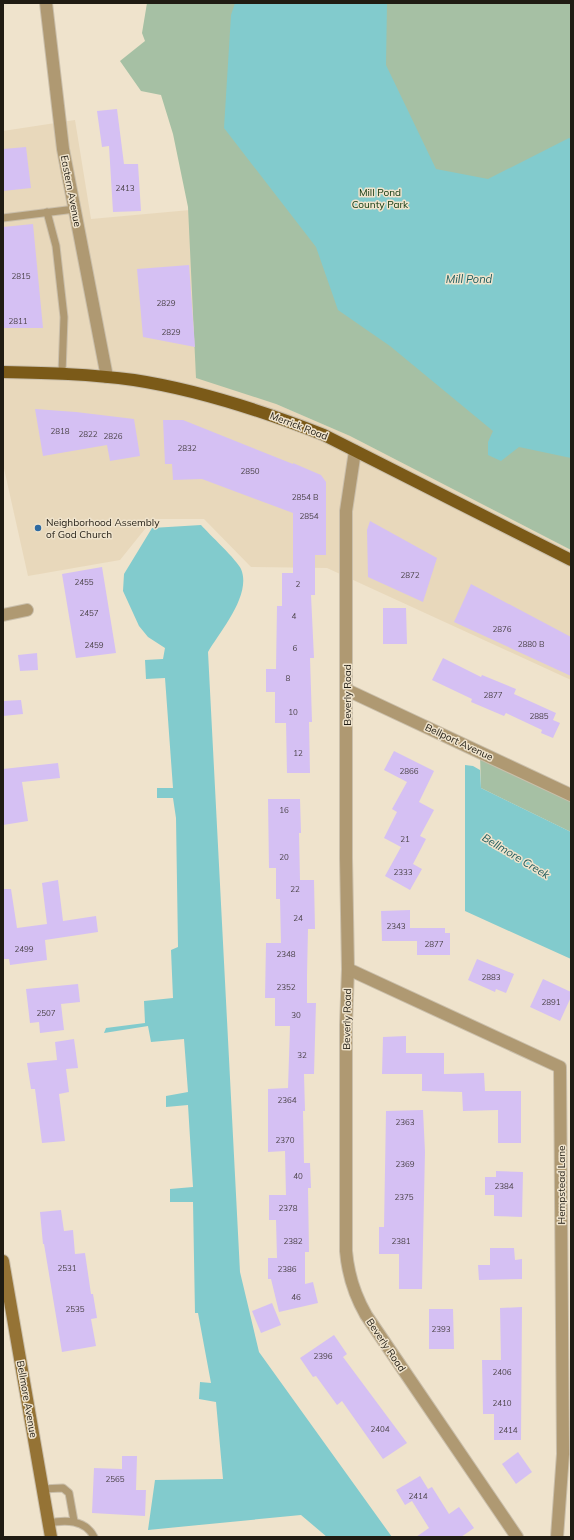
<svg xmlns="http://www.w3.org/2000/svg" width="574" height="1540" font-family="Mulish,sans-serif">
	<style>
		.built { fill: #e8d8bb }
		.green { fill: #a6c0a4 }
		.water { fill: #82cbcd }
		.building { fill: #d5c0f3 }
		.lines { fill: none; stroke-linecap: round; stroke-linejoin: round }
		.lane-casing { stroke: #cabfab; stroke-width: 9 }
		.street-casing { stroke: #cabfab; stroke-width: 14 }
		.secondary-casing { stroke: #cabfab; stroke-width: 14 }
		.primary-casing { stroke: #cabfab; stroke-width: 14 }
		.lane { stroke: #af9972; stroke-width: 7 }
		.street { stroke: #af9972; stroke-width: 12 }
		.secondary { stroke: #957335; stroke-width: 12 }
		.primary { stroke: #7b5a18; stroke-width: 12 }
		.poi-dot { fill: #2e6aa1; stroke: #efe3cc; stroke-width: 1.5 }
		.labels { text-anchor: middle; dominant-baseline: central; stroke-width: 3; stroke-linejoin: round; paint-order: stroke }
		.number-label { font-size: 8px; fill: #4d454b }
		.street-label { font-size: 10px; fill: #201c13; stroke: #efe3cc }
		.park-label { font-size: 10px; fill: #0c350b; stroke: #efe3cc }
		.poi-label { font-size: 10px; fill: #201c13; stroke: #efe3cc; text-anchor: start }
		.water-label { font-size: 11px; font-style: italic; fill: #1d5a5c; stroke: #efe3cc }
	</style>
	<rect width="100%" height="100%" fill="#efe3cc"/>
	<path class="built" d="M 75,120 L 91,219 L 190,210 L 276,404 L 350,436 L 571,550 L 571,680 L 327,568 L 251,567 L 204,519 L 153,519 L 120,560 L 28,576 L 3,464 L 3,131 Z"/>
	<g class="green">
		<path d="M 147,3 L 571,3 L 571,550 L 350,436 L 276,404 L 196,378 L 188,207 L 173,134 L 161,95 L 141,91 L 120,61 L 145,41 L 142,33 Z"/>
		<path d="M 480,755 L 571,797 L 571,832 L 481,788 Z"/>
	</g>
	<g class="water">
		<path d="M 235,3 L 387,3 L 386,65 L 436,169 L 488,179 L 569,138 L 571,139 L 571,458 L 519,447 L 501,461 L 488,455 L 488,442 L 493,431 L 390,346 L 338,310 L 316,247 L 224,128 L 231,15 Z"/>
		<path d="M 201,525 C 208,533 238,561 241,569 C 252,595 220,631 208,652 L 240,1272 L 259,1352 L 392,1537 L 327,1537 L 301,1515 L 148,1530 L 155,1480 L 223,1479 L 216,1402 L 199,1399 L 200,1382 L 211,1383 L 198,1313 L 195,1313 L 193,1202 L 170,1202 L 170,1189 L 193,1187 L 188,1105 L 166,1107 L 166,1096 L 188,1092 L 184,1039 L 151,1042 L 148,1026 L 104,1033 L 106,1028 L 145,1023 L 144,1001 L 173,998 L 171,950 L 178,947 L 176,818 L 173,798 L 157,798 L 157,788 L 173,788 L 165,678 L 146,679 L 145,660 L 163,659 L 165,648 L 148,637 L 139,626 L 123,591 L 124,574 L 152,528 Z"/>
		<path d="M 465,765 L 473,766 L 480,770 L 481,788 L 571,832 L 571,959 L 465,911 Z"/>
	</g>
	<g class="building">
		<path d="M 117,109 L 124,164 L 138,164 L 141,211 L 113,212 L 109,146 L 102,147 L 97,111 Z"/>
		<path d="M 26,147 L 31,188 L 3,191 L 3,149 Z"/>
		<path d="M 33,224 L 43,328 L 3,328 L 3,227 Z"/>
		<path d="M 189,265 L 195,347 L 143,337 L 137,269 Z"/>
		<path d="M 35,409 L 76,412 L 134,419 L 140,456 L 110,461 L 107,445 L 43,456 Z"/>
		<path d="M 163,420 L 183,420 L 293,464 L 293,463 L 321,475 L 326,482 L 326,555 L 315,555 L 315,595 L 311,595 L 314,658 L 310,658 L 312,722 L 309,722 L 310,773 L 287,773 L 286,723 L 275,723 L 275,692 L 266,692 L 266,669 L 276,669 L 277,606 L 282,606 L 282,573 L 293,573 L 293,513 L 202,479 L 173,480 L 172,464 L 165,464 Z"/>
		<path d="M 370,521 L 437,558 L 423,602 L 368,577 L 367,530 Z"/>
		<path d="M 102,567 L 116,653 L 76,658 L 62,574 Z"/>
		<path d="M 471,584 L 571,637 L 571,676 L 454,622 Z"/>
		<path d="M 383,608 L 406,608 L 407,644 L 383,644 Z"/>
		<path d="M 37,653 L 38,670 L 20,671 L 18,655 Z"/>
		<path d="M 443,658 L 481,677 L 482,675 L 516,689 L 514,694 L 556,713 L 553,720 L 560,723 L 553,738 L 541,733 L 542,730 L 506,713 L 504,716 L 471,702 L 472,699 L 432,680 Z"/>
		<path d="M 21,700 L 23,714 L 3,716 L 3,701 Z"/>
		<path d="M 394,751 L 434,771 L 419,802 L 434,810 L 420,836 L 426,839 L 413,864 L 422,869 L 410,890 L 385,876 L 401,847 L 384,838 L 397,812 L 392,809 L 407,782 L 384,770 Z"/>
		<path d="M 58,763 L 60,778 L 22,782 L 28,821 L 3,825 L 3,769 Z"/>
		<path d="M 268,799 L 300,799 L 301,833 L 299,833 L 300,880 L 314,880 L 315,929 L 308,929 L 307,975 L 307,1003 L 316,1003 L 314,1074 L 304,1074 L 305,1111 L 303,1111 L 304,1163 L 310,1163 L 311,1188 L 308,1188 L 309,1252 L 305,1252 L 305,1284 L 313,1282 L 318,1303 L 279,1312 L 271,1279 L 268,1279 L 268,1258 L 277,1258 L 276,1220 L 269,1220 L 269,1195 L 286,1195 L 285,1151 L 268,1152 L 268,1089 L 288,1088 L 290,1026 L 275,1026 L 275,998 L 265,998 L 266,943 L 281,943 L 280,899 L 276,899 L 276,868 L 269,868 Z"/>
		<path d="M 58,880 L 63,921 L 96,916 L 98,932 L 45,940 L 47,960 L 10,965 L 9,959 L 3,959 L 3,889 L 11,889 L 17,928 L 47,924 L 42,883 Z"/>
		<path d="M 410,910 L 410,928 L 445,928 L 445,933 L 450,933 L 450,955 L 417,955 L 417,941 L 382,941 L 381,911 Z"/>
		<path d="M 477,959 L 514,974 L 506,993 L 496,989 L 495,992 L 468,980 Z"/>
		<path d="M 543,979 L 571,992 L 571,997 L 560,1021 L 530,1007 Z"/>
		<path d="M 78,984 L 80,1002 L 61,1004 L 64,1030 L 40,1033 L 39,1022 L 30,1023 L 26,989 Z"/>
		<path d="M 406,1036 L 406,1053 L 444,1053 L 444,1074 L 484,1073 L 485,1091 L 521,1091 L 521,1143 L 498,1143 L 498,1110 L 463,1111 L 462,1092 L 422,1091 L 422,1074 L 382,1074 L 383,1037 Z"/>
		<path d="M 74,1039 L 78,1068 L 66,1069 L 69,1092 L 59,1094 L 65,1141 L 42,1143 L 35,1089 L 31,1089 L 27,1063 L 57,1060 L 55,1042 Z"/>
		<path d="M 423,1110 L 425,1152 L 422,1289 L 399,1289 L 399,1254 L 379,1254 L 379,1227 L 384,1227 L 386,1111 Z"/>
		<path d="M 496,1171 L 523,1172 L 522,1217 L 494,1216 L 494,1195 L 485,1195 L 485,1177 L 496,1177 Z"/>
		<path d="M 61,1210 L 64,1231 L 73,1230 L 75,1254 L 85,1253 L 91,1294 L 93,1294 L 97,1318 L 91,1319 L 96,1346 L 62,1352 L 44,1244 L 43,1244 L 40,1212 Z"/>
		<path d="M 490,1248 L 514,1248 L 515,1260 L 522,1259 L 522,1279 L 479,1280 L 478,1265 L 490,1265 Z"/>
		<path d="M 272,1303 L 281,1325 L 261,1333 L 252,1311 Z"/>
		<path d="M 522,1307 L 521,1440 L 494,1440 L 494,1414 L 483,1414 L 482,1360 L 501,1360 L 500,1308 Z"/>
		<path d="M 429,1309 L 453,1309 L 454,1349 L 429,1349 Z"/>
		<path d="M 334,1335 L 347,1354 L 343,1357 L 407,1443 L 383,1459 L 342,1401 L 337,1405 L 316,1376 L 313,1377 L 300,1358 Z"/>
		<path d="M 518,1452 L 532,1472 L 516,1484 L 502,1464 Z"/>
		<path d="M 122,1456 L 137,1456 L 136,1490 L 146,1490 L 145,1516 L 92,1513 L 94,1468 L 122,1469 Z"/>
		<path d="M 420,1476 L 428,1489 L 432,1487 L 449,1514 L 459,1507 L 474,1528 L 461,1537 L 416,1537 L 429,1528 L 412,1501 L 405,1505 L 396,1490 Z"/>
	</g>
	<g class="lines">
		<g class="lane-casing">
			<g id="lane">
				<path d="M 47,212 L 56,246 L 64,317 L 62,373"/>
				<path d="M 3,218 L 75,209"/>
				<path d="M 42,1489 L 63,1488 L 69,1493 L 74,1521"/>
				<path d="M 48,1523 C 65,1520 85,1519 94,1537"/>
			</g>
		</g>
		<g class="street-casing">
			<g id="street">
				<path d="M 46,3 L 63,149 L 107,377"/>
				<path d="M 355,451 L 346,511 L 346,858 L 348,969 L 346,1025 L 346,1251 C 348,1275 354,1294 366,1315 L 517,1537"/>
				<path d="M 3,615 L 27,610"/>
				<path d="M 347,690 L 571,795"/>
				<path d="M 348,969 L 560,1067 L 563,1454 L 557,1537"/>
			</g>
		</g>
		<g class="secondary-casing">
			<path id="secondary" d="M 3,1261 L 51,1537"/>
		</g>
		<g class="primary-casing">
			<path id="primary" d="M 3,372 C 47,373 90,374 134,380 C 199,390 263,411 324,435 L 571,560"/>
		</g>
		<use href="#lane" class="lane"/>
		<use href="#street" class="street"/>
		<use href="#secondary" class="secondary"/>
		<use href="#primary" class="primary"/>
	</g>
	<circle class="poi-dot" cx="38" cy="528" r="4"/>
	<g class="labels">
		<g class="number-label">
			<text x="125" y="188">2413</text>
			<text x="21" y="276">2815</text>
			<text x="166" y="303">2829</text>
			<text x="18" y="321">2811</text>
			<text x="171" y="332">2829</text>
			<text x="60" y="431">2818</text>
			<text x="88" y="434">2822</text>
			<text x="113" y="436">2826</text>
			<text x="187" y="448">2832</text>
			<text x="250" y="471">2850</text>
			<text x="305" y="497">2854 B</text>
			<text x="309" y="516">2854</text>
			<text x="410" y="575">2872</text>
			<text x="84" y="582">2455</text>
			<text x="298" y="584">2</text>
			<text x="89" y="613">2457</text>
			<text x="294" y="616">4</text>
			<text x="502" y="629">2876</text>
			<text x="531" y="644">2880 B</text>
			<text x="94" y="645">2459</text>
			<text x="295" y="648">6</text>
			<text x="288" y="678">8</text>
			<text x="493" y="695">2877</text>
			<text x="293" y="712">10</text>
			<text x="539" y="716">2885</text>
			<text x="298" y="753">12</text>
			<text x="409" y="771">2866</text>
			<text x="284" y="810">16</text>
			<text x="405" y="839">21</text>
			<text x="284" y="857">20</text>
			<text x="403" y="872">2333</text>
			<text x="295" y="889">22</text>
			<text x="298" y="918">24</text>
			<text x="396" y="926">2343</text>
			<text x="434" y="944">2877</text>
			<text x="24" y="949">2499</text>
			<text x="286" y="954">2348</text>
			<text x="491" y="977">2883</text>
			<text x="286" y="987">2352</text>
			<text x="551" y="1002">2891</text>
			<text x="46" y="1013">2507</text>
			<text x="296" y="1015">30</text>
			<text x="302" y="1055">32</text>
			<text x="287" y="1100">2364</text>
			<text x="405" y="1122">2363</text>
			<text x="285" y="1140">2370</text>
			<text x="405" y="1164">2369</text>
			<text x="298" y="1176">40</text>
			<text x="504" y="1186">2384</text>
			<text x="404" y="1197">2375</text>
			<text x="288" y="1208">2378</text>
			<text x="293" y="1241">2382</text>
			<text x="401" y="1241">2381</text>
			<text x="67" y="1268">2531</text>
			<text x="287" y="1269">2386</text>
			<text x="296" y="1297">46</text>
			<text x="75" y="1309">2535</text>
			<text x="441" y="1329">2393</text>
			<text x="323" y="1356">2396</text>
			<text x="502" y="1372">2406</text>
			<text x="502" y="1403">2410</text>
			<text x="380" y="1429">2404</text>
			<text x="508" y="1430">2414</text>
			<text x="115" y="1479">2565</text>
			<text x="418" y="1496">2414</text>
		</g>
		<g class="street-label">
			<text transform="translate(71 191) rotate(79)">Eastern Avenue</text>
			<text transform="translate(299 426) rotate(21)">Merrick Road</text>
			<text transform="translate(347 695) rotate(-90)">Beverly Road</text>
			<text transform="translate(459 742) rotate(25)">Bellport Avenue</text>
			<text transform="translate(347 1019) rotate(-89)">Beverly Road</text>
			<text transform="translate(561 1185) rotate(-90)">Hempstead Lane</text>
			<text transform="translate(386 1345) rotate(56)">Beverly Road</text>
			<text transform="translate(27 1399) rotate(80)">Bellmore Avenue</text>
		</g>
		<g class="park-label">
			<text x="380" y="192">Mill Pond<tspan x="380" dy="12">County Park</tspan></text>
		</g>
		<g class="poi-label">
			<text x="46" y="522">Neighborhood Assembly<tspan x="46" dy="12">of God Church</tspan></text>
		</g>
		<g class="water-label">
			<text x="469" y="279">Mill Pond</text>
			<text transform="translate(516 856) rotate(31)">Bellmore Creek</text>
		</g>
	</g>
	<rect width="574" height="1540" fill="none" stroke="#201c13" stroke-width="8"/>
</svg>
